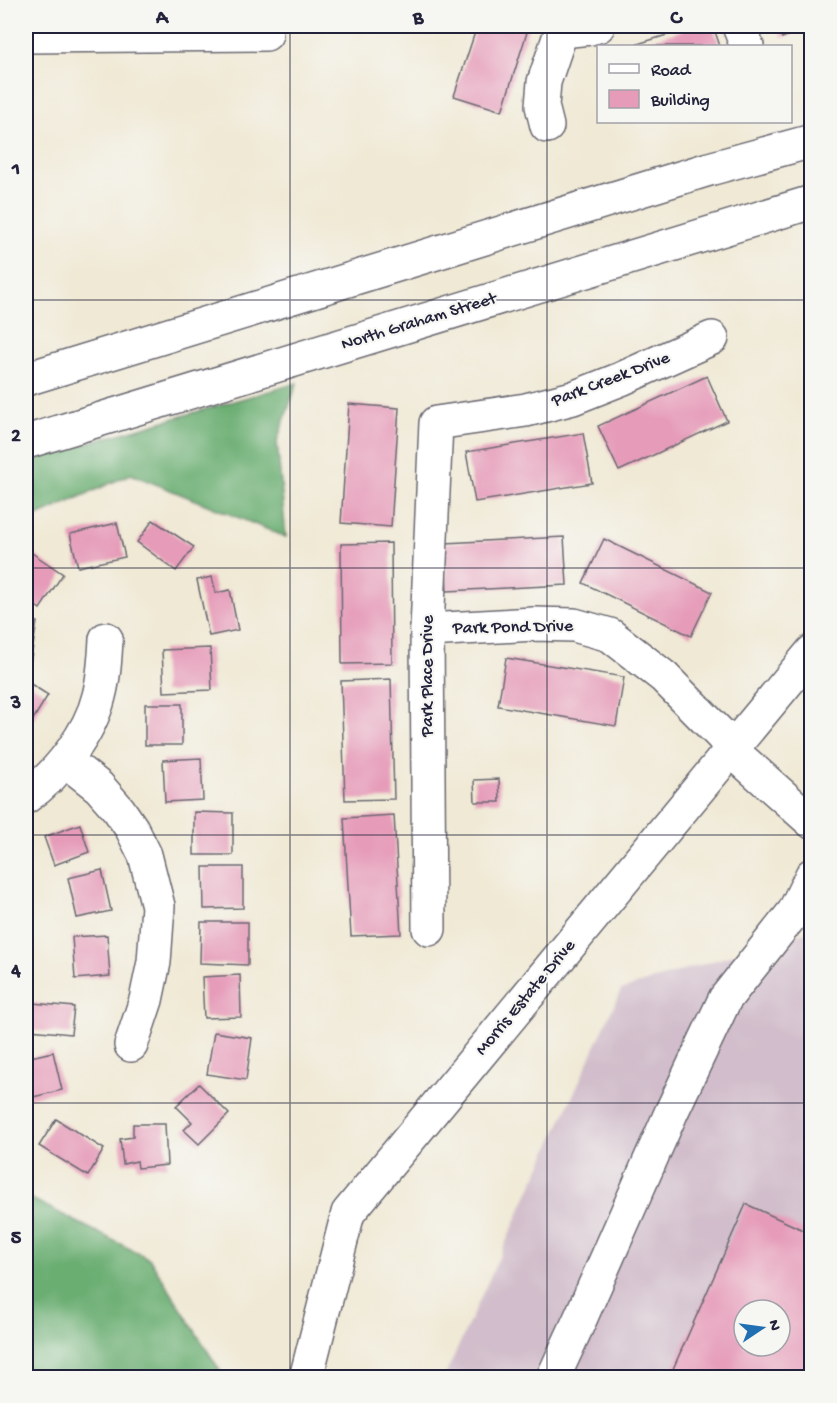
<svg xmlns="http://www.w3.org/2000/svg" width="837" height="1403" font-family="'Gochi Hand',sans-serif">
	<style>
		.industrial { fill: #d1bdcb; fill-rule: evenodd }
		.forest { fill: #6bae72; stroke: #466856; stroke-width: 1.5 }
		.building { fill: #e69cb9; fill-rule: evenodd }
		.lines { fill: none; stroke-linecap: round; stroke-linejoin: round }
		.minor-casing { stroke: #6a6871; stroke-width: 36 }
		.major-casing { stroke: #6a6871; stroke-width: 36 }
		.minor { stroke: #fff; stroke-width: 33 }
		.major { stroke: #fff; stroke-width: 33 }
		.grid { fill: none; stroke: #22223b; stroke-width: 1.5; stroke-opacity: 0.55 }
		.labels { text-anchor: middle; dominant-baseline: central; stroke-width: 4.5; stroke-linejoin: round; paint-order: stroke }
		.street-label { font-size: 18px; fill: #22223b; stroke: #f6f6f2 }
		.neatline { fill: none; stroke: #22223b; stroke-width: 2 }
		.grid-label { font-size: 20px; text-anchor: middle; font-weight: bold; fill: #22223b }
	</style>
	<rect width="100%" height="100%" fill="#f6f6f2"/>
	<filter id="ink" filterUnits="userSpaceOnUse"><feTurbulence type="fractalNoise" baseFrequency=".0167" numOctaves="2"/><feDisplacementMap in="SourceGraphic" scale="12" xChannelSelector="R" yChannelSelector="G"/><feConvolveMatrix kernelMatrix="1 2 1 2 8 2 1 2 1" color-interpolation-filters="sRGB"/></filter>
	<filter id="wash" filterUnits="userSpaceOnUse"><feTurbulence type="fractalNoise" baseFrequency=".008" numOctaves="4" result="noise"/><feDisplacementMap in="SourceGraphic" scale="24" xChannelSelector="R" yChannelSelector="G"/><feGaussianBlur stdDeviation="1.35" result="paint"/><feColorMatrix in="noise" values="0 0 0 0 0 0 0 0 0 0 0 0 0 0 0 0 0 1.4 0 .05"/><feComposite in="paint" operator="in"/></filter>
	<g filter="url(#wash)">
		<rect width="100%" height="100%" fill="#f0e9d5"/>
		<path class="industrial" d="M 811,930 L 811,1377 L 444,1378 L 621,990 ZM 744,1310 L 780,1310 L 780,1346 L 744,1346 Z"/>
		<g class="forest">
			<path d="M 297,383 L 277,441 L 286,537 L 131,474 L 26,521 L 26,463 L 67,449 Z"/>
			<path d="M 26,1196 L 150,1259 L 224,1377 L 26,1377 Z"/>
		</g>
		<g id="blocks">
			<g class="building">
				<path d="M 477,26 L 529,26 L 502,111 L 454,96 Z"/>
				<path d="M 696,26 L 713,26 L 720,46 L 631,46 Z"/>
				<path d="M 777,26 L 812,26 L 782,38 Z"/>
				<path d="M 707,376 L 727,421 L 619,471 L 598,426 Z"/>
				<path d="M 349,404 L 399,408 L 391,527 L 341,523 Z"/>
				<path d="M 583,433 L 592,483 L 475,502 L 466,452 Z"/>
				<path d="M 153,520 L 194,547 L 176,571 L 137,542 Z"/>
				<path d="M 117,523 L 125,557 L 78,567 L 70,534 Z"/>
				<path d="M 564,537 L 567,585 L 447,591 L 445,543 Z"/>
				<path d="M 604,539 L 712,592 L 691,636 L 583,583 Z"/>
				<path d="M 391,543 L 392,663 L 342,664 L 341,544 Z"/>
				<path d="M 32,553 L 63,574 L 40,609 L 26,599 L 26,562 Z"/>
				<path d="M 212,577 L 216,593 L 230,590 L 238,630 L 209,636 L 197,580 Z"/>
				<path d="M 26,620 L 37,622 L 30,664 L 26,663 Z"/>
				<path d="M 210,648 L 212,690 L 164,692 L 162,650 Z"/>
				<path d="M 506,658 L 624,677 L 616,726 L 498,706 Z"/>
				<path d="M 391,679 L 394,799 L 345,800 L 341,681 Z"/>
				<path d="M 26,681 L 48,695 L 26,731 Z"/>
				<rect x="145" y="704" width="37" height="41"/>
				<path d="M 201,758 L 203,800 L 165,802 L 163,760 Z"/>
				<path d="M 499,779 L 500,802 L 475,802 L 474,780 Z"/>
				<path d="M 194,812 L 233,813 L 233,855 L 194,855 Z"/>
				<path d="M 394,815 L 401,934 L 351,936 L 344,818 Z"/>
				<path d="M 80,824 L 89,852 L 54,865 L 44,837 Z"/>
				<path d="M 203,867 L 243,867 L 243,908 L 204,909 Z"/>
				<path d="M 102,870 L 111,911 L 77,918 L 68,878 Z"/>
				<path d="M 201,922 L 248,922 L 248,965 L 200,963 Z"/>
				<path d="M 107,935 L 110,976 L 75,979 L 72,937 Z"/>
				<path d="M 240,975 L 241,1017 L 204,1018 L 202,977 Z"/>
				<path d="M 33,1003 L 74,1007 L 71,1034 L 30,1030 Z"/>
				<path d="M 214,1032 L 252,1038 L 246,1080 L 207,1074 Z"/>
				<path d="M 53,1052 L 62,1090 L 29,1098 L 26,1081 L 26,1058 Z"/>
				<path d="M 199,1084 L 229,1114 L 199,1144 L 184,1130 L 192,1122 L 176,1106 Z"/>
				<path d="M 56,1119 L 104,1149 L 88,1176 L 39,1146 Z"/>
				<path d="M 133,1124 L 165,1124 L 167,1165 L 138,1168 L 137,1161 L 123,1164 L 120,1139 L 133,1137 Z"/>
				<path d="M 746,1204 L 812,1234 L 812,1378 L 669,1378 ZM 744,1310 L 780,1310 L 780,1346 L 744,1346 Z"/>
			</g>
		</g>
	</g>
	<g filter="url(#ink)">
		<use href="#blocks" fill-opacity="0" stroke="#6a6871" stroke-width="1.5"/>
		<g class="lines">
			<g class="minor-casing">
				<g id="minor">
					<path d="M 739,26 L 747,46"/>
					<path d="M 561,31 L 591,28 L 598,26"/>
					<path d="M 26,36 L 266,34"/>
					<path d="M 547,126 L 542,106 L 544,82 L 563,26"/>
					<path d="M 427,630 L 534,624 L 574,625 L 610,635 L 664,677 L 733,747"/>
					<path d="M 731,750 L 812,822"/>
					<path d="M 66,761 L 99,787 L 119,810 L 132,829 L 145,855 L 158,906 L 154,962 L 146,1000 L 131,1045"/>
					<path d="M 26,797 C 58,775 90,733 99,696 C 104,677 105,658 106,639"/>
					<path d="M 429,929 L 427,630 L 436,423 L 526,410 L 573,398 L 621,379 L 712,338"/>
					<path d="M 306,1378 L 348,1213 L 812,652"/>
					<path d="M 553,1378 L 581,1317 L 671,1113 L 725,999 L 794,912 L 812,875"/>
				</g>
			</g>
			<g class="major-casing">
				<g id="major">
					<path d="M 26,379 L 709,169 L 812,141"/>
					<path d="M 26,442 L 812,202"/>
				</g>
			</g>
			<use href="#minor" class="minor"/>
			<use href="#major" class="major"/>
		</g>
	</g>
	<path class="grid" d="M 290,26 L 290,1378M 547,26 L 547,1378M 26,300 L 812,300M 26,568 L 812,568M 26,835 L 812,835M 26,1103 L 812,1103"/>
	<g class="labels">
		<g class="street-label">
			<text transform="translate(419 322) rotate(-17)">North Graham Street</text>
			<text transform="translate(611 380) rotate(-21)">Park Creek Drive</text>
			<text transform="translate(513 628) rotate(-1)">Park Pond Drive</text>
			<text transform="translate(428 676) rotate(-90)">Park Place Drive</text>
			<text transform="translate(526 998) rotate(-50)">Morris Estate Drive</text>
		</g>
	</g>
	<rect width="837" height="1403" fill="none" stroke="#f6f6f2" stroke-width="66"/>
	<rect x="597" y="45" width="195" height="78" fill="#f6f6f2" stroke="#a1a1a9" stroke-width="1.5"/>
	<rect x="609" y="64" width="30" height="9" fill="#ffffff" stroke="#a1a1a9" stroke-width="1.5"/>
	<text x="651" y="75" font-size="18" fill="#22223b">Road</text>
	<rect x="609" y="90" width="30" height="18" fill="#e69cb9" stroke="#a1a1a9" stroke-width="1.5"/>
	<text x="651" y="105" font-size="18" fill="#22223b">Building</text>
	<g transform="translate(762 1328) rotate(77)"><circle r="28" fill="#f6f6f2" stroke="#a1a1a9" stroke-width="1.5"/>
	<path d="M0-4.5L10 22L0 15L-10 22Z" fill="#1f6fb2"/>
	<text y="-9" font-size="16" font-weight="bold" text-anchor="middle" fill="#22223b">N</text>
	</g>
	<rect x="33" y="33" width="771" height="1337" class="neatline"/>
	<g class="grid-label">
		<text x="162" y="23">A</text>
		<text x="418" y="23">B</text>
		<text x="676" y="23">C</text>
		<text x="16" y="174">1</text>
		<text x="16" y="441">2</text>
		<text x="16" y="708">3</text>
		<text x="16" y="976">4</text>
		<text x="16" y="1243">5</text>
	</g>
</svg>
